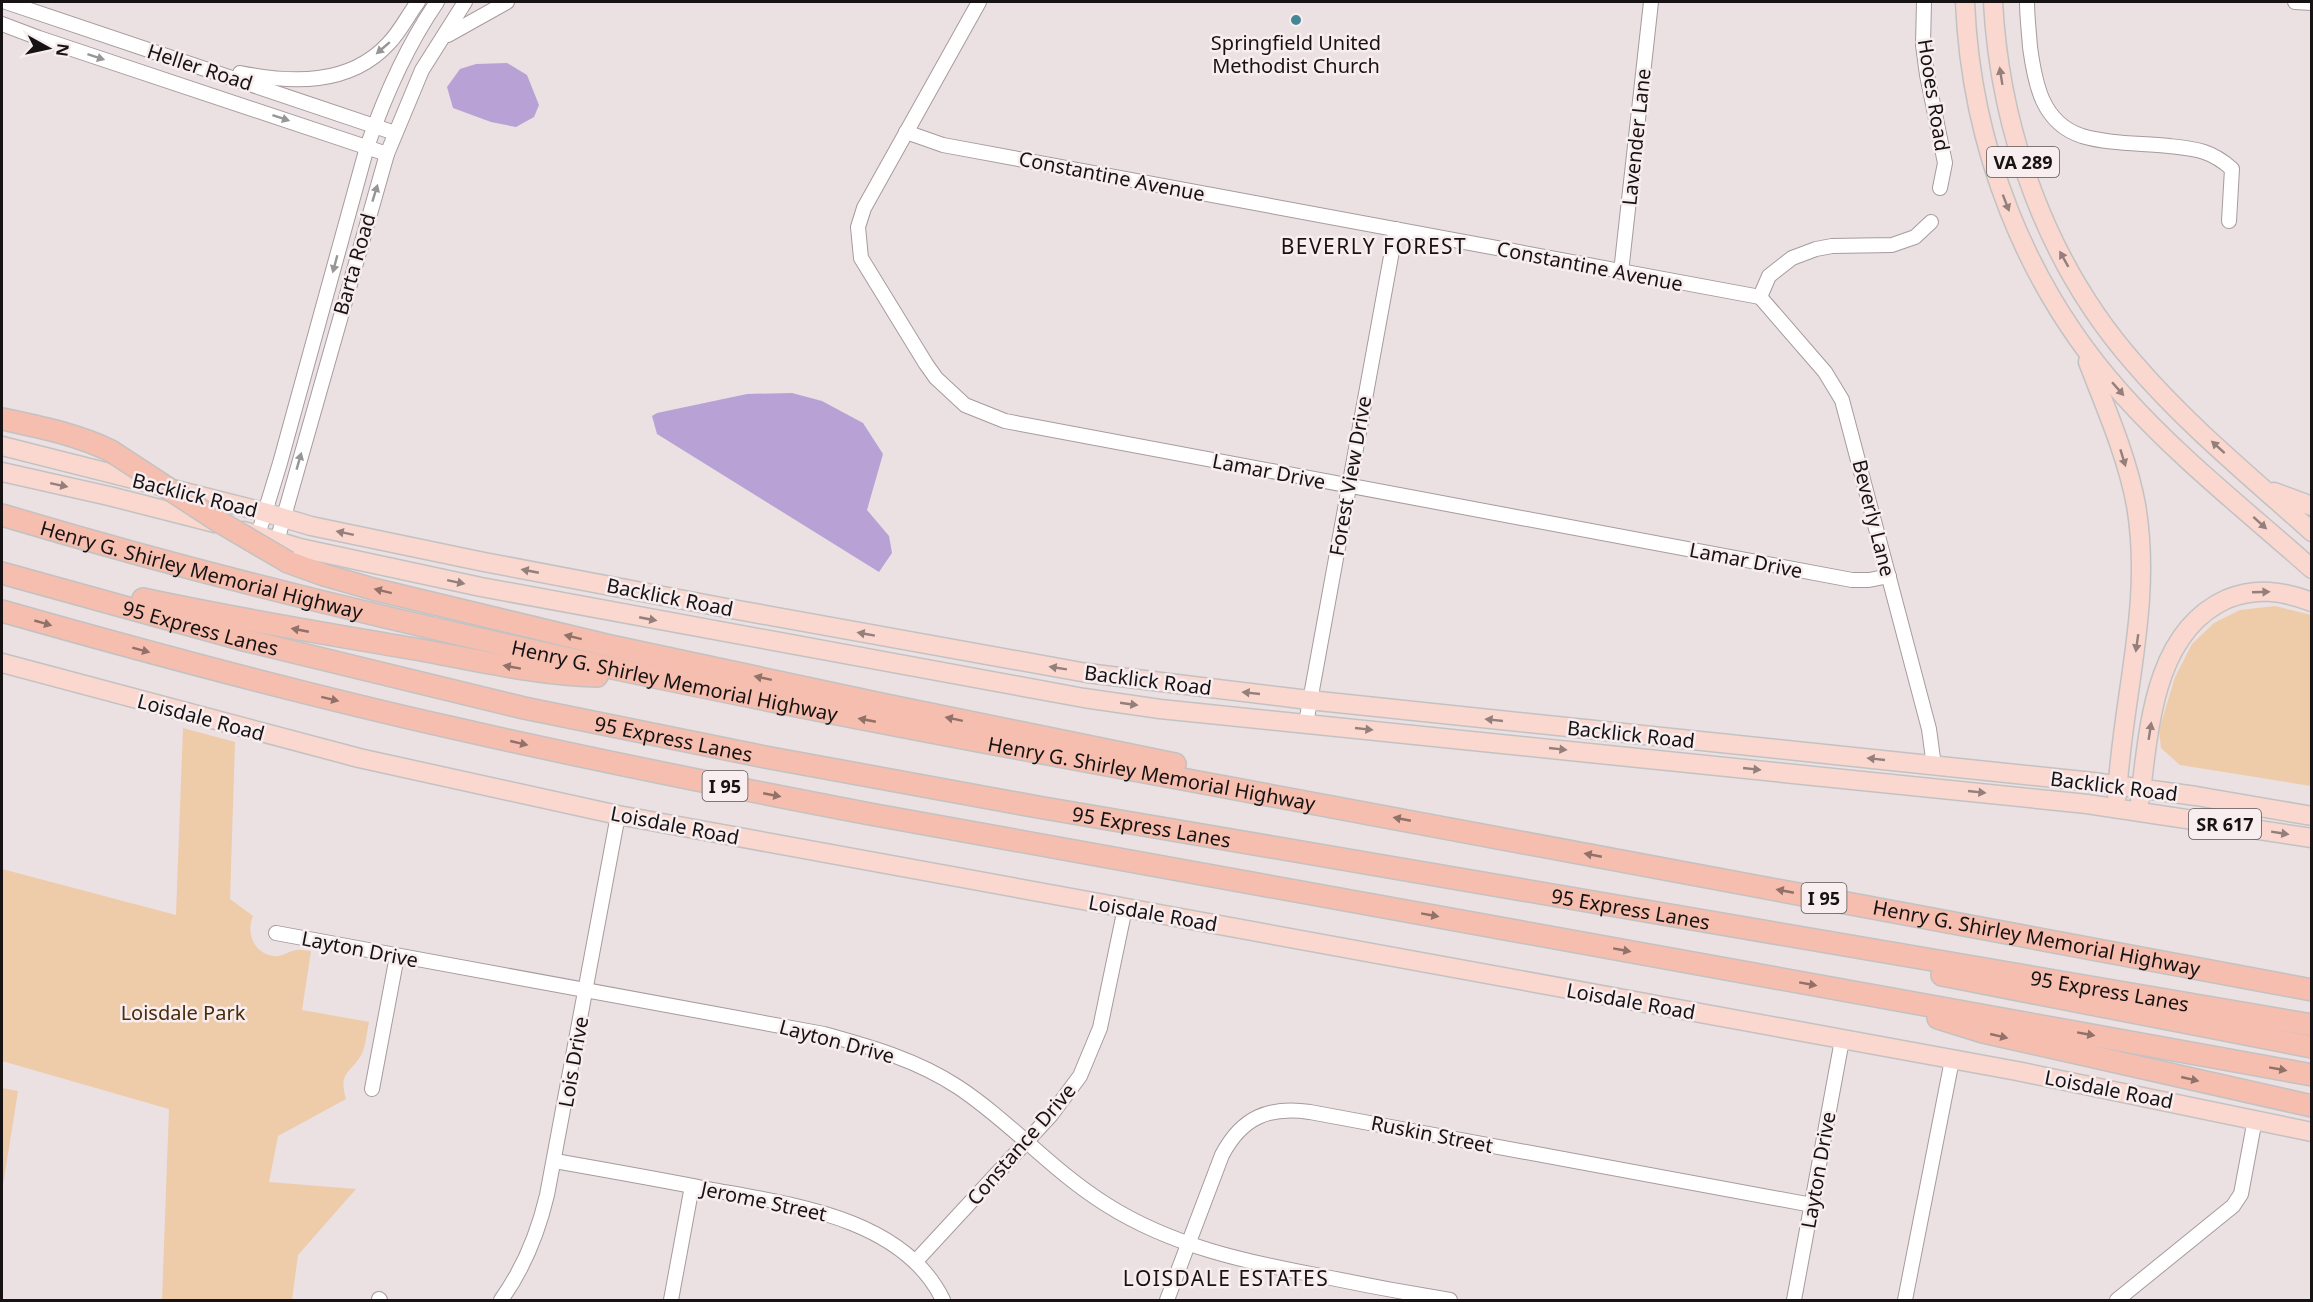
<svg xmlns="http://www.w3.org/2000/svg" width="2313" height="1302" font-family="'Noto Sans',sans-serif">
	<style>
		.green { fill: #eecba9 }
		.water { fill: #b8a1d5 }
		.lines { fill: none; stroke-linecap: round; stroke-linejoin: round }
		.minor-casing { stroke: #a69b9d; stroke-width: 16 }
		.major-casing { stroke: #c3c2c2; stroke-width: 21 }
		.highway-casing { stroke: #c3c2c2; stroke-width: 24 }
		.minor { stroke: #fff; stroke-width: 14 }
		.major { stroke: #fad8cf; stroke-width: 18 }
		.highway { stroke: #f6beaf; stroke-width: 21 }
		.highway-bridge-casing { stroke: #c3c2c2; stroke-width: 24; stroke-linecap: butt }
		.highway-bridge { stroke: #f6beaf; stroke-width: 21 }
		.oneway { fill: #979595 }
		.oneway2 { fill: #947f7b }
		.oneway3 { fill: #927169 }
		.poi-dot { fill: #438796; stroke: #f8edef; stroke-width: 2 }
		.labels { text-anchor: middle; dominant-baseline: central; stroke-width: 5; stroke-linejoin: round; paint-order: stroke }
		.shield { fill: #f8edef; stroke: #5a5456; stroke-width: 1.5 }
		.shield-label { font-size: 18px; font-weight: bold; fill: #171314 }
		.poi-label { font-size: 20px; fill: #171314; stroke: #f8edef }
		.street-label { font-size: 20px; fill: #171314; stroke: #f8edef }
		.park-label { font-size: 20px; fill: #492c09; stroke: #f8edef }
		.neighbourhood-label { font-size: 21px; letter-spacing: 1.5px; fill: #171314; stroke: #f8edef }
	</style>
	<rect width="100%" height="100%" fill="#ebe0e2"/>
	<g class="green">
		<path d="M 2275,606 L 2311,615 L 2311,786 L 2180,765 L 2161,748 L 2159,730 L 2175,677 L 2192,644 L 2214,623 L 2240,610 Z"/>
		<path d="M 183,728 L 235,742 L 230,899 L 253,916 C 246,933 253,953 274,956 C 282,957 289,951 297,950 C 301,949 307,951 311,951 L 302,1010 L 369,1022 C 367,1031 366,1043 363,1051 C 354,1073 337,1069 346,1099 L 278,1136 L 269,1182 L 356,1189 L 298,1255 L 292,1300 L 162,1300 L 169,1109 L 2,1061 L 2,869 L 176,915 Z"/>
		<path d="M 2,1088 L 18,1091 L 2,1191 Z"/>
	</g>
	<g class="water">
		<path d="M 507,63 L 527,75 L 539,105 L 534,117 L 516,127 L 491,122 L 453,108 L 447,87 L 460,69 L 476,64 Z"/>
		<path d="M 792,393 L 822,401 L 863,423 L 883,454 L 867,510 L 889,536 L 892,553 L 879,572 L 657,434 L 652,416 L 657,413 L 747,394 Z"/>
	</g>
	<g class="lines">
		<g class="minor-casing">
			<g id="minor">
				<path d="M 6,2 L 395,133"/>
				<path d="M 979,2 L 864,208 L 858,227 L 861,258 L 926,364 L 936,378 L 965,405 L 1005,421 L 1852,580 L 1869,580 L 1889,576"/>
				<path d="M 1924,2 L 1923,45 L 1927,75 L 1945,163 L 1940,188"/>
				<path d="M 2027,2 C 2027,17 2029,32 2030,47 C 2035,84 2042,123 2082,136 C 2109,144 2141,143 2169,146 C 2196,149 2211,150 2232,169 L 2229,221"/>
				<path d="M 2295,2 L 2312,3"/>
				<path d="M 2,24 L 39,38 L 387,154"/>
				<path d="M 448,35 L 507,2"/>
				<path d="M 240,73 C 291,83 349,86 388,44 C 400,32 408,15 418,2"/>
				<path d="M 906,132 L 943,145 L 1760,297 L 1769,276 L 1792,258 L 1816,249 L 1832,246 L 1892,245 L 1915,237 L 1931,222"/>
				<path d="M 1621,272 L 1651,2"/>
				<path d="M 1760,297 L 1825,372 L 1842,400 L 1929,729 L 1934,766"/>
				<path d="M 258,535 L 280,463 L 367,147 C 384,98 408,44 437,2"/>
				<path d="M 277,541 L 387,154 L 422,70 L 465,2"/>
				<path d="M 1306,723 L 1396,229"/>
				<path d="M 276,933 L 824,1034 C 871,1047 917,1060 958,1087 C 1011,1122 1052,1171 1107,1205 C 1172,1246 1246,1262 1321,1276 C 1364,1285 1407,1293 1450,1300"/>
				<path d="M 372,1089 L 397,956"/>
				<path d="M 555,1161 C 606,1170 657,1179 708,1189 C 789,1204 903,1217 943,1300"/>
				<path d="M 916,1261 L 1051,1115 L 1080,1076 L 1100,1028 L 1125,908"/>
				<path d="M 379,1299 L 380,1300"/>
				<path d="M 501,1300 C 524,1268 538,1233 547,1195 L 618,815"/>
				<path d="M 671,1300 L 692,1186"/>
				<path d="M 1167,1300 L 1222,1155 C 1242,1117 1269,1106 1310,1112 L 1812,1205"/>
				<path d="M 1794,1300 L 1842,1040"/>
				<path d="M 1905,1300 L 1952,1060"/>
				<path d="M 2117,1300 L 2233,1206 L 2241,1194 L 2255,1119"/>
			</g>
		</g>
		<g class="major-casing">
			<g id="major">
				<path d="M 1965,2 C 1971,146 2025,286 2122,394 C 2179,458 2248,512 2312,569"/>
				<path d="M 1993,2 C 2000,132 2047,264 2134,363 C 2187,425 2251,477 2312,532"/>
				<path d="M 2088,362 C 2106,409 2127,456 2136,505 C 2153,604 2122,698 2117,796"/>
				<path d="M 2,446 L 264,512 L 311,526 L 484,562 L 721,607 L 1087,673 L 1309,700 L 2093,782 L 2196,796 L 2312,816"/>
				<path d="M 2,472 L 109,496 L 215,523"/>
				<path d="M 2274,492 L 2312,506"/>
				<path d="M 244,531 L 300,548 L 481,587 L 1084,698 L 1160,709 L 2087,804 L 2312,838"/>
				<path d="M 2,663 L 359,758 L 618,815 L 2017,1071 L 2312,1132"/>
				<path d="M 2140,799 C 2149,730 2153,632 2227,599 C 2256,587 2283,591 2312,602"/>
			</g>
		</g>
		<g class="highway-casing">
			<g id="highway">
				<path d="M 2,419 C 39,427 76,434 111,451"/>
				<path id="s1" d="M 2,515 C 392,632 793,707 1193,781 C 1566,849 1939,917 2312,990"/>
				<path d="M 288,562 L 324,575 L 373,589 L 606,645 L 886,705 L 1175,764"/>
				<path id="s2" d="M 2,573 L 240,639 L 524,708 L 765,757 L 1038,807 L 2312,1025"/>
				<path d="M 143,599 C 235,619 328,634 421,650 C 480,661 537,674 597,676"/>
				<path d="M 2,611 C 150,653 298,693 449,727 C 589,759 729,787 870,814 L 2312,1075"/>
				<path d="M 1942,975 L 2312,1047"/>
				<path d="M 1938,1018 L 1983,1032 L 2312,1106"/>
			</g>
		</g>
		<use href="#minor" class="minor"/>
		<use href="#major" class="major"/>
		<use href="#highway" class="highway"/>
		<g class="highway-bridge-casing">
			<path id="highway-bridge" d="M 111,451 L 218,521 L 288,562"/>
		</g>
		<use href="#highway-bridge" class="highway-bridge"/>
	</g>
	<defs><path id="oneway-solid" d="M-6-.8H1V-3.2L6.5 0L1 3.2V.8H-6Z" transform="scale(1.5)"/></defs>
	<g class="oneway">
		<use href="#oneway-solid" transform="translate(383 48) rotate(139)"/>
		<use href="#oneway-solid" transform="translate(96 57) rotate(18)"/>
		<use href="#oneway-solid" transform="translate(281 118) rotate(18)"/>
		<use href="#oneway-solid" transform="translate(375 193) rotate(-73)"/>
		<use href="#oneway-solid" transform="translate(335 264) rotate(105)"/>
		<use href="#oneway-solid" transform="translate(299 461) rotate(-74)"/>
	</g>
	<g class="oneway2">
		<use href="#oneway-solid" transform="translate(2001 76) rotate(-99)"/>
		<use href="#oneway-solid" transform="translate(2006 203) rotate(69)"/>
		<use href="#oneway-solid" transform="translate(2064 259) rotate(-119)"/>
		<use href="#oneway-solid" transform="translate(2118 389) rotate(49)"/>
		<use href="#oneway-solid" transform="translate(2218 447) rotate(-138)"/>
		<use href="#oneway-solid" transform="translate(2123 458) rotate(73)"/>
		<use href="#oneway-solid" transform="translate(59 485) rotate(12)"/>
		<use href="#oneway-solid" transform="translate(2260 523) rotate(42)"/>
		<use href="#oneway-solid" transform="translate(345 533) rotate(-168)"/>
		<use href="#oneway-solid" transform="translate(530 571) rotate(-169)"/>
		<use href="#oneway-solid" transform="translate(456 582) rotate(12)"/>
		<use href="#oneway-solid" transform="translate(2261 592) rotate(-2)"/>
		<use href="#oneway-solid" transform="translate(648 619) rotate(11)"/>
		<use href="#oneway-solid" transform="translate(866 634) rotate(-170)"/>
		<use href="#oneway-solid" transform="translate(2137 643) rotate(98)"/>
		<use href="#oneway-solid" transform="translate(1058 668) rotate(-171)"/>
		<use href="#oneway-solid" transform="translate(1251 693) rotate(-174)"/>
		<use href="#oneway-solid" transform="translate(1129 704) rotate(8)"/>
		<use href="#oneway-solid" transform="translate(1494 720) rotate(-174)"/>
		<use href="#oneway-solid" transform="translate(1364 729) rotate(6)"/>
		<use href="#oneway-solid" transform="translate(2150 731) rotate(-81)"/>
		<use href="#oneway-solid" transform="translate(1558 749) rotate(6)"/>
		<use href="#oneway-solid" transform="translate(1876 759) rotate(-174)"/>
		<use href="#oneway-solid" transform="translate(1752 769) rotate(6)"/>
		<use href="#oneway-solid" transform="translate(1977 792) rotate(6)"/>
		<use href="#oneway-solid" transform="translate(2280 833) rotate(9)"/>
	</g>
	<g class="oneway3">
		<use href="#oneway-solid" transform="translate(383 591) rotate(-166)"/>
		<use href="#oneway-solid" transform="translate(43 623) rotate(16)"/>
		<use href="#oneway-solid" transform="translate(300 630) rotate(-169)"/>
		<use href="#oneway-solid" transform="translate(573 637) rotate(-166)"/>
		<use href="#oneway-solid" transform="translate(141 650) rotate(15)"/>
		<use href="#oneway-solid" transform="translate(512 667) rotate(-170)"/>
		<use href="#oneway-solid" transform="translate(763 678) rotate(-168)"/>
		<use href="#oneway-solid" transform="translate(330 699) rotate(14)"/>
		<use href="#oneway-solid" transform="translate(954 719) rotate(-168)"/>
		<use href="#oneway-solid" transform="translate(867 720) rotate(-169)"/>
		<use href="#oneway-solid" transform="translate(519 743) rotate(13)"/>
		<use href="#oneway-solid" transform="translate(772 795) rotate(11)"/>
		<use href="#oneway-solid" transform="translate(1402 819) rotate(-169)"/>
		<use href="#oneway-solid" transform="translate(1593 855) rotate(-169)"/>
		<use href="#oneway-solid" transform="translate(1785 891) rotate(-169)"/>
		<use href="#oneway-solid" transform="translate(1430 915) rotate(10)"/>
		<use href="#oneway-solid" transform="translate(1622 950) rotate(10)"/>
		<use href="#oneway-solid" transform="translate(1808 984) rotate(10)"/>
		<use href="#oneway-solid" transform="translate(2086 1034) rotate(10)"/>
		<use href="#oneway-solid" transform="translate(1999 1036) rotate(13)"/>
		<use href="#oneway-solid" transform="translate(2278 1069) rotate(10)"/>
		<use href="#oneway-solid" transform="translate(2190 1079) rotate(13)"/>
	</g>
	<circle class="poi-dot" cx="1296" cy="20" r="6"/>
	<g class="labels">
		<g class="shield">
			<rect x="1987" y="147" width="72" height="30" rx="4.5"/>
			<rect x="702.5" y="771" width="45" height="30" rx="4.5"/>
			<rect x="2189" y="809" width="72" height="30" rx="4.5"/>
			<rect x="1801.5" y="883" width="45" height="30" rx="4.5"/>
		</g>
		<g class="shield-label">
			<text x="2023" y="162">VA 289</text>
			<text x="725" y="786">I 95</text>
			<text x="2225" y="824">SR 617</text>
			<text x="1824" y="898">I 95</text>
		</g>
		<g class="poi-label">
			<text x="1296" y="42">Springfield United<tspan x="1296" dy="23">Methodist Church</tspan></text>
		</g>
		<g class="street-label">
			<text transform="translate(200 67) rotate(18)">Heller Road</text>
			<text transform="translate(1934 95) rotate(81)">Hooes Road</text>
			<text transform="translate(1636 137) rotate(-84)">Lavender Lane</text>
			<text transform="translate(1112 176) rotate(11)">Constantine Avenue</text>
			<text transform="translate(354 264) rotate(-74)">Barta Road</text>
			<text transform="translate(1590 266) rotate(11)">Constantine Avenue</text>
			<text transform="translate(1269 471) rotate(11)">Lamar Drive</text>
			<text transform="translate(1350 476) rotate(-80)">Forest View Drive</text>
			<text transform="translate(195 495) rotate(14)">Backlick Road</text>
			<text transform="translate(1874 518) rotate(76)">Beverly Lane</text>
			<text transform="translate(1746 560) rotate(11)">Lamar Drive</text>
			<text stroke="none"><textPath href="#s1" startOffset="207">Henry G. Shirley Memorial Highway</textPath></text>
			<text transform="translate(670 597) rotate(11)">Backlick Road</text>
			<text stroke="none"><textPath href="#s2" startOffset="206">95 Express Lanes</textPath></text>
			<text transform="translate(1148 680) rotate(7)">Backlick Road</text>
			<text stroke="none"><textPath href="#s1" startOffset="693">Henry G. Shirley Memorial Highway</textPath></text>
			<text transform="translate(201 717) rotate(15)">Loisdale Road</text>
			<text transform="translate(1631 734) rotate(6)">Backlick Road</text>
			<text stroke="none"><textPath href="#s2" startOffset="692">95 Express Lanes</textPath></text>
			<text stroke="none"><textPath href="#s1" startOffset="1179">Henry G. Shirley Memorial Highway</textPath></text>
			<text transform="translate(2114 786) rotate(7)">Backlick Road</text>
			<text transform="translate(675 825) rotate(11)">Loisdale Road</text>
			<text stroke="none"><textPath href="#s2" startOffset="1178">95 Express Lanes</textPath></text>
			<text stroke="none"><textPath href="#s2" startOffset="1664">95 Express Lanes</textPath></text>
			<text transform="translate(1153 913) rotate(10)">Loisdale Road</text>
			<text stroke="none"><textPath href="#s1" startOffset="2079">Henry G. Shirley Memorial Highway</textPath></text>
			<text transform="translate(360 949) rotate(11)">Layton Drive</text>
			<text stroke="none"><textPath href="#s2" startOffset="2150">95 Express Lanes</textPath></text>
			<text transform="translate(1631 1001) rotate(10)">Loisdale Road</text>
			<text transform="translate(837 1041) rotate(15)">Layton Drive</text>
			<text transform="translate(573 1062) rotate(-80)">Lois Drive</text>
			<text transform="translate(2109 1089) rotate(11)">Loisdale Road</text>
			<text transform="translate(1432 1134) rotate(11)">Ruskin Street</text>
			<text transform="translate(1021 1144) rotate(-49)">Constance Drive</text>
			<text transform="translate(1818 1170) rotate(-80)">Layton Drive</text>
			<text transform="translate(764 1201) rotate(12)">Jerome Street</text>
		</g>
		<g class="park-label">
			<text x="183" y="1012">Loisdale Park</text>
		</g>
		<g class="neighbourhood-label">
			<text x="1374" y="246">BEVERLY FOREST</text>
			<text x="1226" y="1278">LOISDALE ESTATES</text>
		</g>
	</g>
	<rect width="2313" height="1302" fill="none" stroke="#171314" stroke-width="6"/>
	<g transform="translate(48 48) rotate(98)" stroke="#f8edef" stroke-width="4.5" paint-order="stroke">
	<path d="M0-4.5L10 22L0 15L-10 22Z" fill="#171314"/>
	<text y="-9" font-size="16" font-weight="bold" text-anchor="middle" fill="#171314">N</text>
	</g>
</svg>
